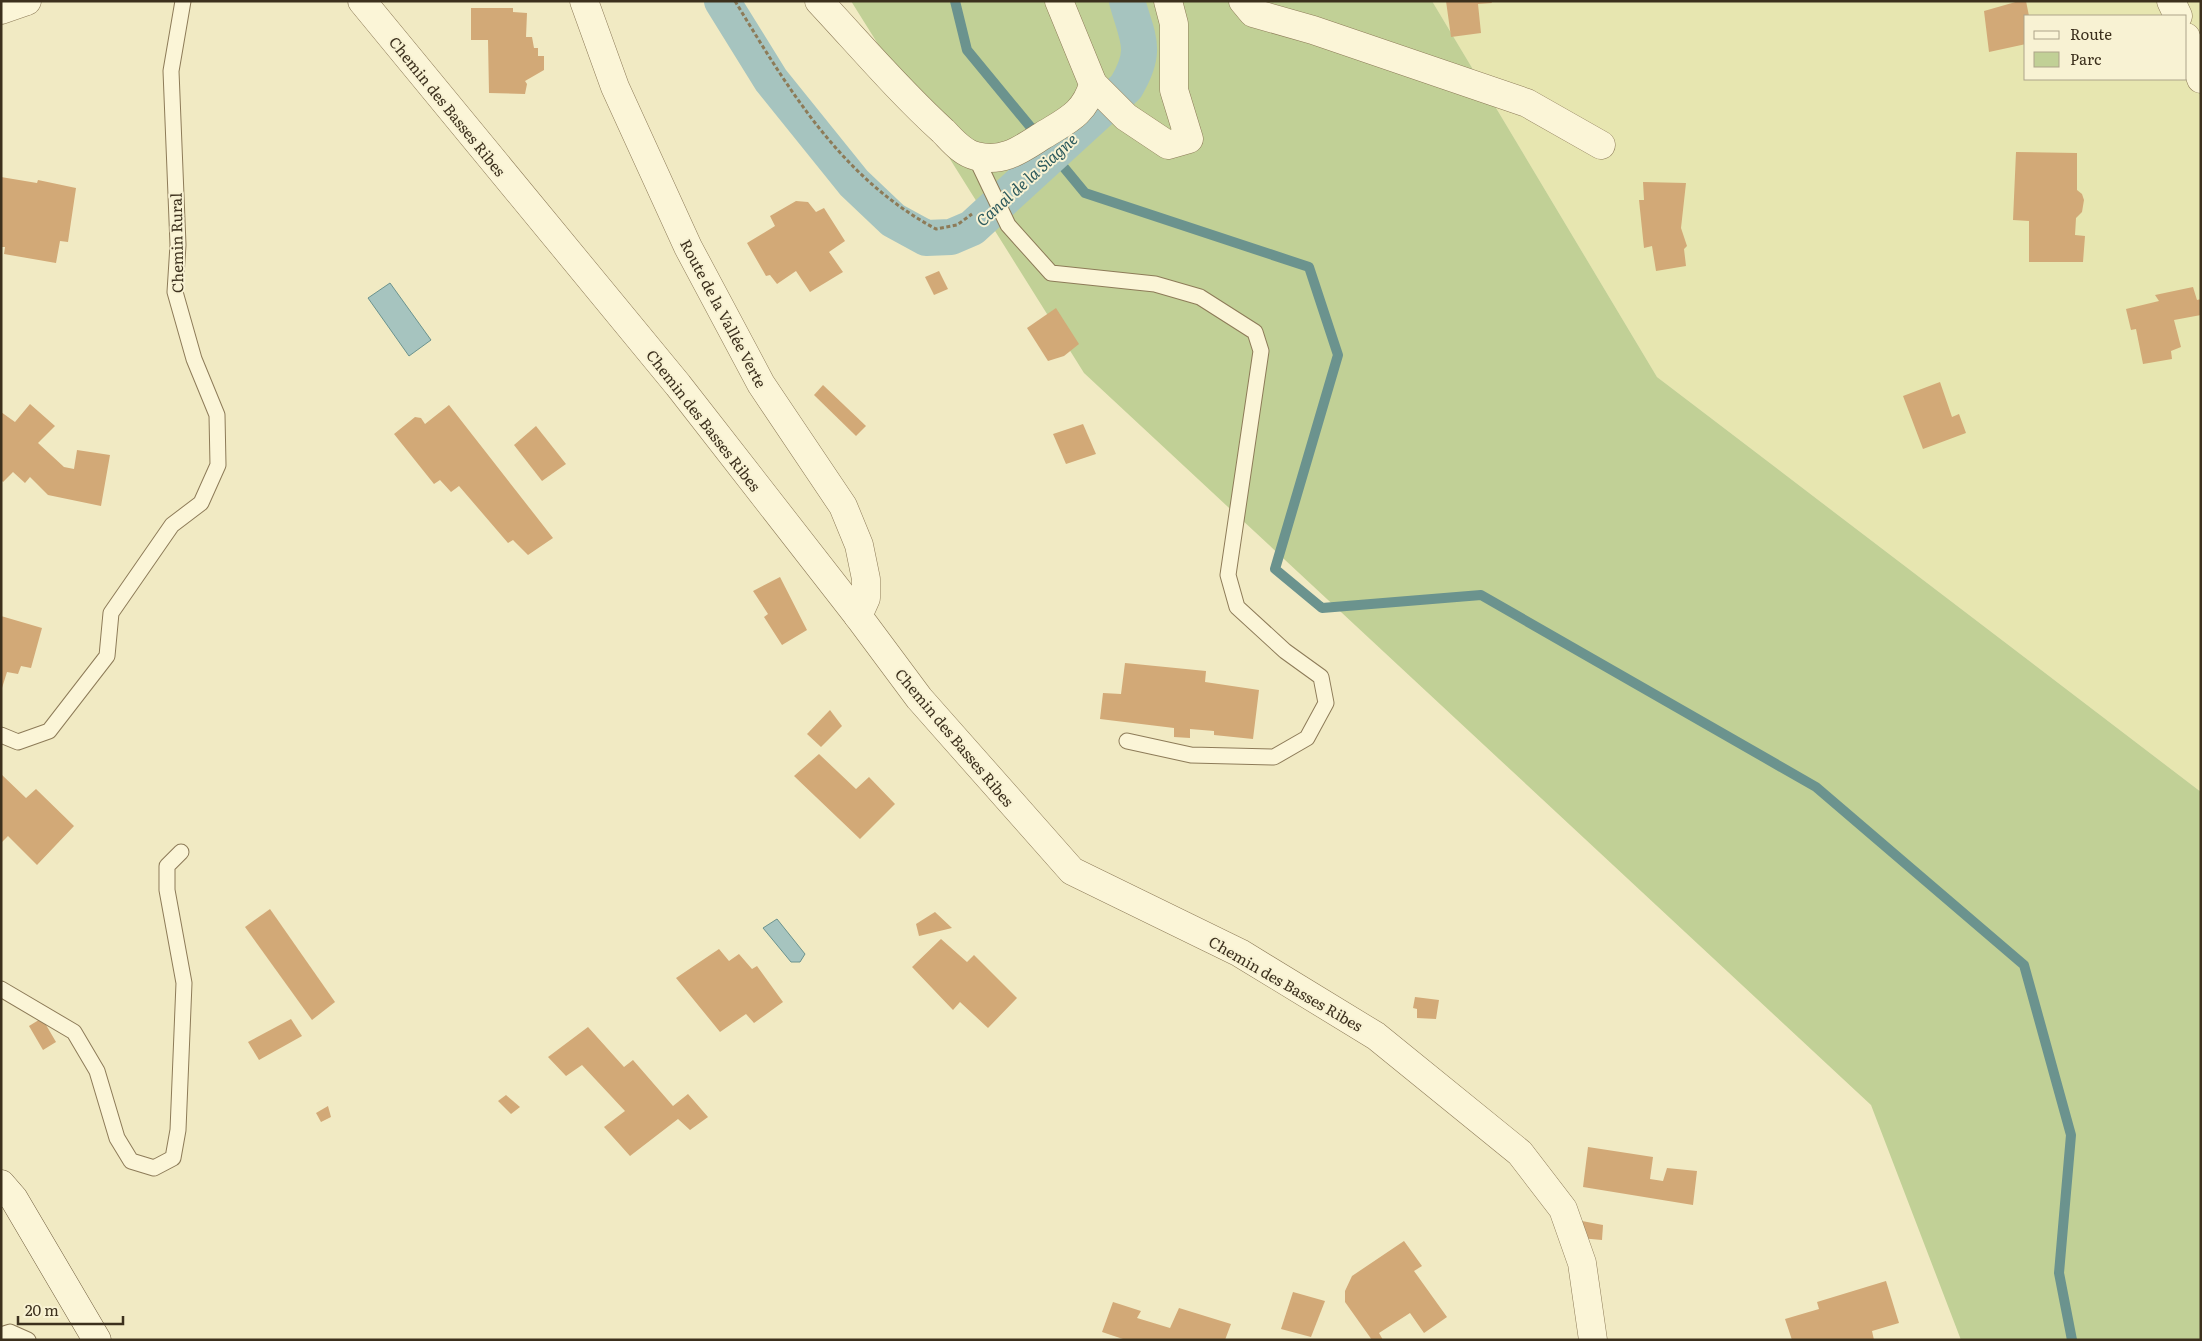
<svg xmlns="http://www.w3.org/2000/svg" width="2202" height="1341" font-family="Literata,serif">
	<style>
		.farmland { fill: #e7e6b0; fill-rule: evenodd }
		.green { fill: #c1d096 }
		.water { fill: #a6c4bf; stroke: #6b938e }
		.lines { fill: none; stroke-linecap: round; stroke-linejoin: round }
		.stream { stroke: #6b938e; stroke-width: 10 }
		.canal { stroke: #a6c4bf; stroke-width: 36 }
		.building { fill: #d2a977 }
		.lane-casing { stroke: #8d7b58; stroke-width: 17 }
		.street-casing { stroke: #8d7b58; stroke-width: 29 }
		.secondary-casing { stroke: #6f5c3c; stroke-width: 29 }
		.path { stroke: #8d7b58; stroke-width: 3; stroke-dasharray: 4 2.5; stroke-linecap: butt }
		.lane { stroke: #fbf5d7; stroke-width: 15 }
		.street { stroke: #fbf5d7; stroke-width: 28 }
		.secondary { stroke: #fbf5d7; stroke-width: 28 }
		.labels { text-anchor: middle; dominant-baseline: central; stroke-width: 4; stroke-linejoin: round; paint-order: stroke }
		.street-label { font-size: 15px; fill: #3c301d; stroke: #f8f2d3 }
		.water-label { font-size: 16px; font-style: italic; fill: #2c595c; stroke: #f8f2d3 }
	</style>
	<rect width="100%" height="100%" fill="#f1eac3"/>
	<path class="farmland" d="M 1432,1 L 2201,1 L 2201,792 L 1657,377 ZM 2026,16 L 2186,16 L 2186,79 L 2026,79 Z"/>
	<path class="green" d="M 851,1 L 1432,1 L 1657,377 L 2201,792 L 2201,1340 L 1961,1340 L 1871,1105 L 1084,373 Z"/>
	<g class="water">
		<path d="M 390,283 L 431,340 L 409,356 L 368,298 Z"/>
		<path d="M 777,919 L 805,954 L 800,962 L 791,962 L 763,928 Z"/>
	</g>
	<g class="lines">
		<path class="stream" d="M 955,1 L 967,50 L 1085,193 L 1309,267 L 1338,355 L 1275,569 L 1322,608 L 1481,595 L 1816,787 L 2024,965 L 2071,1135 L 2059,1273 L 2072,1340"/>
		<path class="canal" d="M 722,1 L 771,80 L 854,183 L 893,220 L 926,238 L 951,237 L 972,228 L 1126,87 C 1148,50 1138,40 1127,1"/>
	</g>
	<g class="building">
		<path d="M 1446,1 L 1491,1 L 1492,3 L 1478,4 L 1481,33 L 1451,37 Z"/>
		<path d="M 2019,1 L 2026,1 L 2029,16 L 2026,16 L 2026,44 L 1989,52 L 1984,11 Z"/>
		<path d="M 471,8 L 513,8 L 513,12 L 527,13 L 526,37 L 532,37 L 534,48 L 538,48 L 538,56 L 544,56 L 544,70 L 525,81 L 527,84 L 525,94 L 489,93 L 488,40 L 471,40 Z"/>
		<path d="M 2016,152 L 2077,153 L 2077,190 L 2082,194 L 2084,200 L 2082,212 L 2076,218 L 2075,235 L 2085,236 L 2083,262 L 2029,262 L 2029,221 L 2013,220 Z"/>
		<path d="M 1,177 L 37,183 L 38,180 L 76,188 L 68,242 L 60,241 L 56,263 L 4,254 L 5,247 L 1,247 Z"/>
		<path d="M 1643,182 L 1686,183 L 1681,228 L 1687,246 L 1684,249 L 1686,266 L 1656,271 L 1652,246 L 1644,248 L 1639,200 L 1644,200 Z"/>
		<path d="M 796,201 L 808,202 L 816,212 L 824,208 L 845,241 L 829,252 L 843,272 L 810,292 L 796,271 L 777,284 L 770,275 L 766,276 L 747,243 L 775,226 L 770,216 Z"/>
		<path d="M 939,271 L 948,289 L 934,295 L 925,277 Z"/>
		<path d="M 2193,287 L 2197,300 L 2201,299 L 2201,315 L 2174,320 L 2181,347 L 2171,351 L 2172,359 L 2143,364 L 2136,329 L 2131,330 L 2126,309 L 2159,301 L 2155,295 Z"/>
		<path d="M 1056,308 L 1079,344 L 1064,356 L 1048,361 L 1027,328 Z"/>
		<path d="M 1940,382 L 1952,417 L 1959,414 L 1966,433 L 1923,449 L 1903,396 Z"/>
		<path d="M 823,385 L 866,426 L 856,436 L 814,395 Z"/>
		<path d="M 30,404 L 55,426 L 38,443 L 64,467 L 74,469 L 77,450 L 110,455 L 101,506 L 48,495 L 30,477 L 25,483 L 13,472 L 3,482 L 1,480 L 1,412 L 15,422 Z"/>
		<path d="M 449,405 L 553,538 L 528,555 L 513,540 L 508,543 L 459,486 L 451,492 L 440,480 L 434,484 L 394,434 L 415,417 L 421,418 L 425,424 Z"/>
		<path d="M 1083,424 L 1096,454 L 1066,464 L 1053,434 Z"/>
		<path d="M 536,426 L 566,464 L 542,481 L 514,445 Z"/>
		<path d="M 780,577 L 807,630 L 782,645 L 764,617 L 768,614 L 753,591 Z"/>
		<path d="M 1,616 L 42,628 L 31,668 L 21,666 L 18,674 L 7,672 L 2,688 Z"/>
		<path d="M 1125,663 L 1206,671 L 1205,682 L 1259,690 L 1253,739 L 1214,735 L 1214,731 L 1190,729 L 1190,738 L 1174,737 L 1174,728 L 1100,719 L 1103,693 L 1121,694 Z"/>
		<path d="M 830,710 L 842,726 L 821,747 L 807,734 Z"/>
		<path d="M 819,754 L 856,789 L 869,777 L 895,804 L 860,839 L 794,776 Z"/>
		<path d="M 1,774 L 26,798 L 36,789 L 74,826 L 37,865 L 8,836 L 1,843 Z"/>
		<path d="M 270,909 L 335,1002 L 312,1020 L 245,927 Z"/>
		<path d="M 935,912 L 952,928 L 919,936 L 916,924 Z"/>
		<path d="M 941,939 L 967,962 L 974,955 L 1017,998 L 988,1028 L 960,1002 L 953,1010 L 912,967 Z"/>
		<path d="M 719,949 L 729,961 L 739,954 L 752,969 L 757,966 L 783,1002 L 754,1023 L 746,1014 L 720,1032 L 676,978 Z"/>
		<path d="M 1415,997 L 1439,1000 L 1436,1019 L 1417,1018 L 1417,1009 L 1413,1008 Z"/>
		<path d="M 42,1018 L 56,1042 L 43,1050 L 29,1026 Z"/>
		<path d="M 291,1019 L 302,1036 L 259,1060 L 248,1042 Z"/>
		<path d="M 588,1027 L 624,1067 L 633,1060 L 673,1106 L 688,1094 L 708,1117 L 690,1130 L 678,1119 L 630,1156 L 604,1127 L 625,1111 L 582,1065 L 566,1076 L 548,1057 Z"/>
		<path d="M 506,1095 L 520,1107 L 511,1114 L 498,1101 Z"/>
		<path d="M 328,1106 L 331,1117 L 321,1122 L 316,1113 Z"/>
		<path d="M 1588,1147 L 1653,1157 L 1650,1179 L 1663,1181 L 1667,1168 L 1697,1171 L 1693,1205 L 1583,1187 Z"/>
		<path d="M 1582,1221 L 1603,1225 L 1602,1240 L 1580,1238 Z"/>
		<path d="M 1404,1241 L 1422,1266 L 1414,1271 L 1447,1317 L 1424,1333 L 1410,1313 L 1379,1333 L 1383,1340 L 1372,1340 L 1345,1302 L 1345,1291 L 1352,1276 Z"/>
		<path d="M 1886,1281 L 1899,1323 L 1872,1331 L 1874,1340 L 1792,1340 L 1785,1319 L 1819,1309 L 1817,1302 Z"/>
		<path d="M 1293,1292 L 1325,1301 L 1311,1337 L 1281,1329 Z"/>
		<path d="M 1113,1302 L 1141,1311 L 1137,1318 L 1170,1328 L 1179,1308 L 1231,1324 L 1225,1340 L 1126,1340 L 1102,1332 Z"/>
	</g>
	<g class="lines">
		<g class="lane-casing">
			<g id="lane">
				<path d="M 975,156 L 1008,225 L 1051,273 L 1155,284 L 1200,297 L 1255,332 L 1261,351 L 1228,575 L 1237,607 L 1285,651 L 1321,677 L 1326,703 L 1307,738 L 1274,757 L 1191,755 L 1127,741"/>
				<path d="M 1,735 L 18,742 L 49,731 L 107,656 L 111,613 L 172,525 L 201,503 L 218,465 L 217,415 L 194,359 L 175,292 L 178,245 L 171,71 L 183,1"/>
				<path d="M 1,989 L 74,1032 L 97,1071 L 117,1138 L 131,1161 L 154,1168 L 173,1158 L 178,1130 L 184,983 L 167,890 L 167,866 L 181,852"/>
				<path d="M 1,1335 L 10,1332 L 28,1340"/>
			</g>
		</g>
		<g class="street-casing">
			<g id="street">
				<path d="M 362,1 L 678,385 L 858,616 L 919,698 L 1072,871 L 1240,953 L 1376,1036 L 1520,1153 L 1563,1209 L 1582,1263 L 1593,1340"/>
				<path d="M 584,1 L 615,87 L 688,247 L 761,384 L 843,506 L 859,545 L 866,579 L 866,598 L 858,616"/>
				<path d="M 819,1 C 860,45 899,91 943,131 C 952,140 962,153 976,156 C 1003,163 1020,150 1042,136 C 1066,121 1085,114 1093,84 L 1059,1"/>
				<path d="M 1243,1 L 1253,13 L 1313,30 L 1527,103 L 1601,145"/>
				<path d="M 2171,1 L 2178,16"/>
				<path d="M 1,10 L 27,1"/>
				<path d="M 2186,37 L 2201,79"/>
				<path d="M 1093,84 L 1126,117 L 1168,145 L 1189,139 L 1174,90 L 1174,24 L 1168,1"/>
			</g>
		</g>
		<g class="secondary-casing">
			<path id="secondary" d="M 1,1184 L 14,1199 L 97,1340"/>
		</g>
		<path class="path" d="M 735,1 C 789,90 841,178 936,229 L 957,225 L 972,214"/>
		<use href="#lane" class="lane"/>
		<use href="#street" class="street"/>
		<use href="#secondary" class="secondary"/>
	</g>
	<g class="labels">
		<g class="street-label">
			<text transform="translate(448 106) rotate(51)">Chemin des Basses Ribes</text>
			<text transform="translate(176 243) rotate(-91)">Chemin Rural</text>
			<text transform="translate(724 313) rotate(62)">Route de la Vallée Verte</text>
			<text transform="translate(704 420) rotate(52)">Chemin des Basses Ribes</text>
			<text transform="translate(955 737) rotate(50)">Chemin des Basses Ribes</text>
			<text transform="translate(1286 983) rotate(30)">Chemin des Basses Ribes</text>
		</g>
		<g class="water-label">
			<text transform="translate(1026 179) rotate(-42)">Canal de la Siagne</text>
		</g>
	</g>
	<rect width="2202" height="1341" fill="none" stroke="#3c301d" stroke-width="5"/>
	<rect x="2024" y="15" width="162" height="65" fill="#f8f2d3" stroke="#ada48a"/>
	<rect x="2034" y="31" width="25" height="8" fill="#fbf5d7" stroke="#ada48a"/>
	<text x="2070" y="40" font-size="15" fill="#3c301d">Route</text>
	<rect x="2034" y="52" width="25" height="15" fill="#c1d096" stroke="#ada48a"/>
	<text x="2070" y="65" font-size="15" fill="#3c301d">Parc</text>
	<path d="M18 1316v8h105v-8" fill="none" stroke="#3c301d" stroke-width="2.5"/>
	<text x="25" y="1316" font-size="15" fill="#3c301d" stroke="#f8f2d3" stroke-width="4" paint-order="stroke">20 m</text>
</svg>
